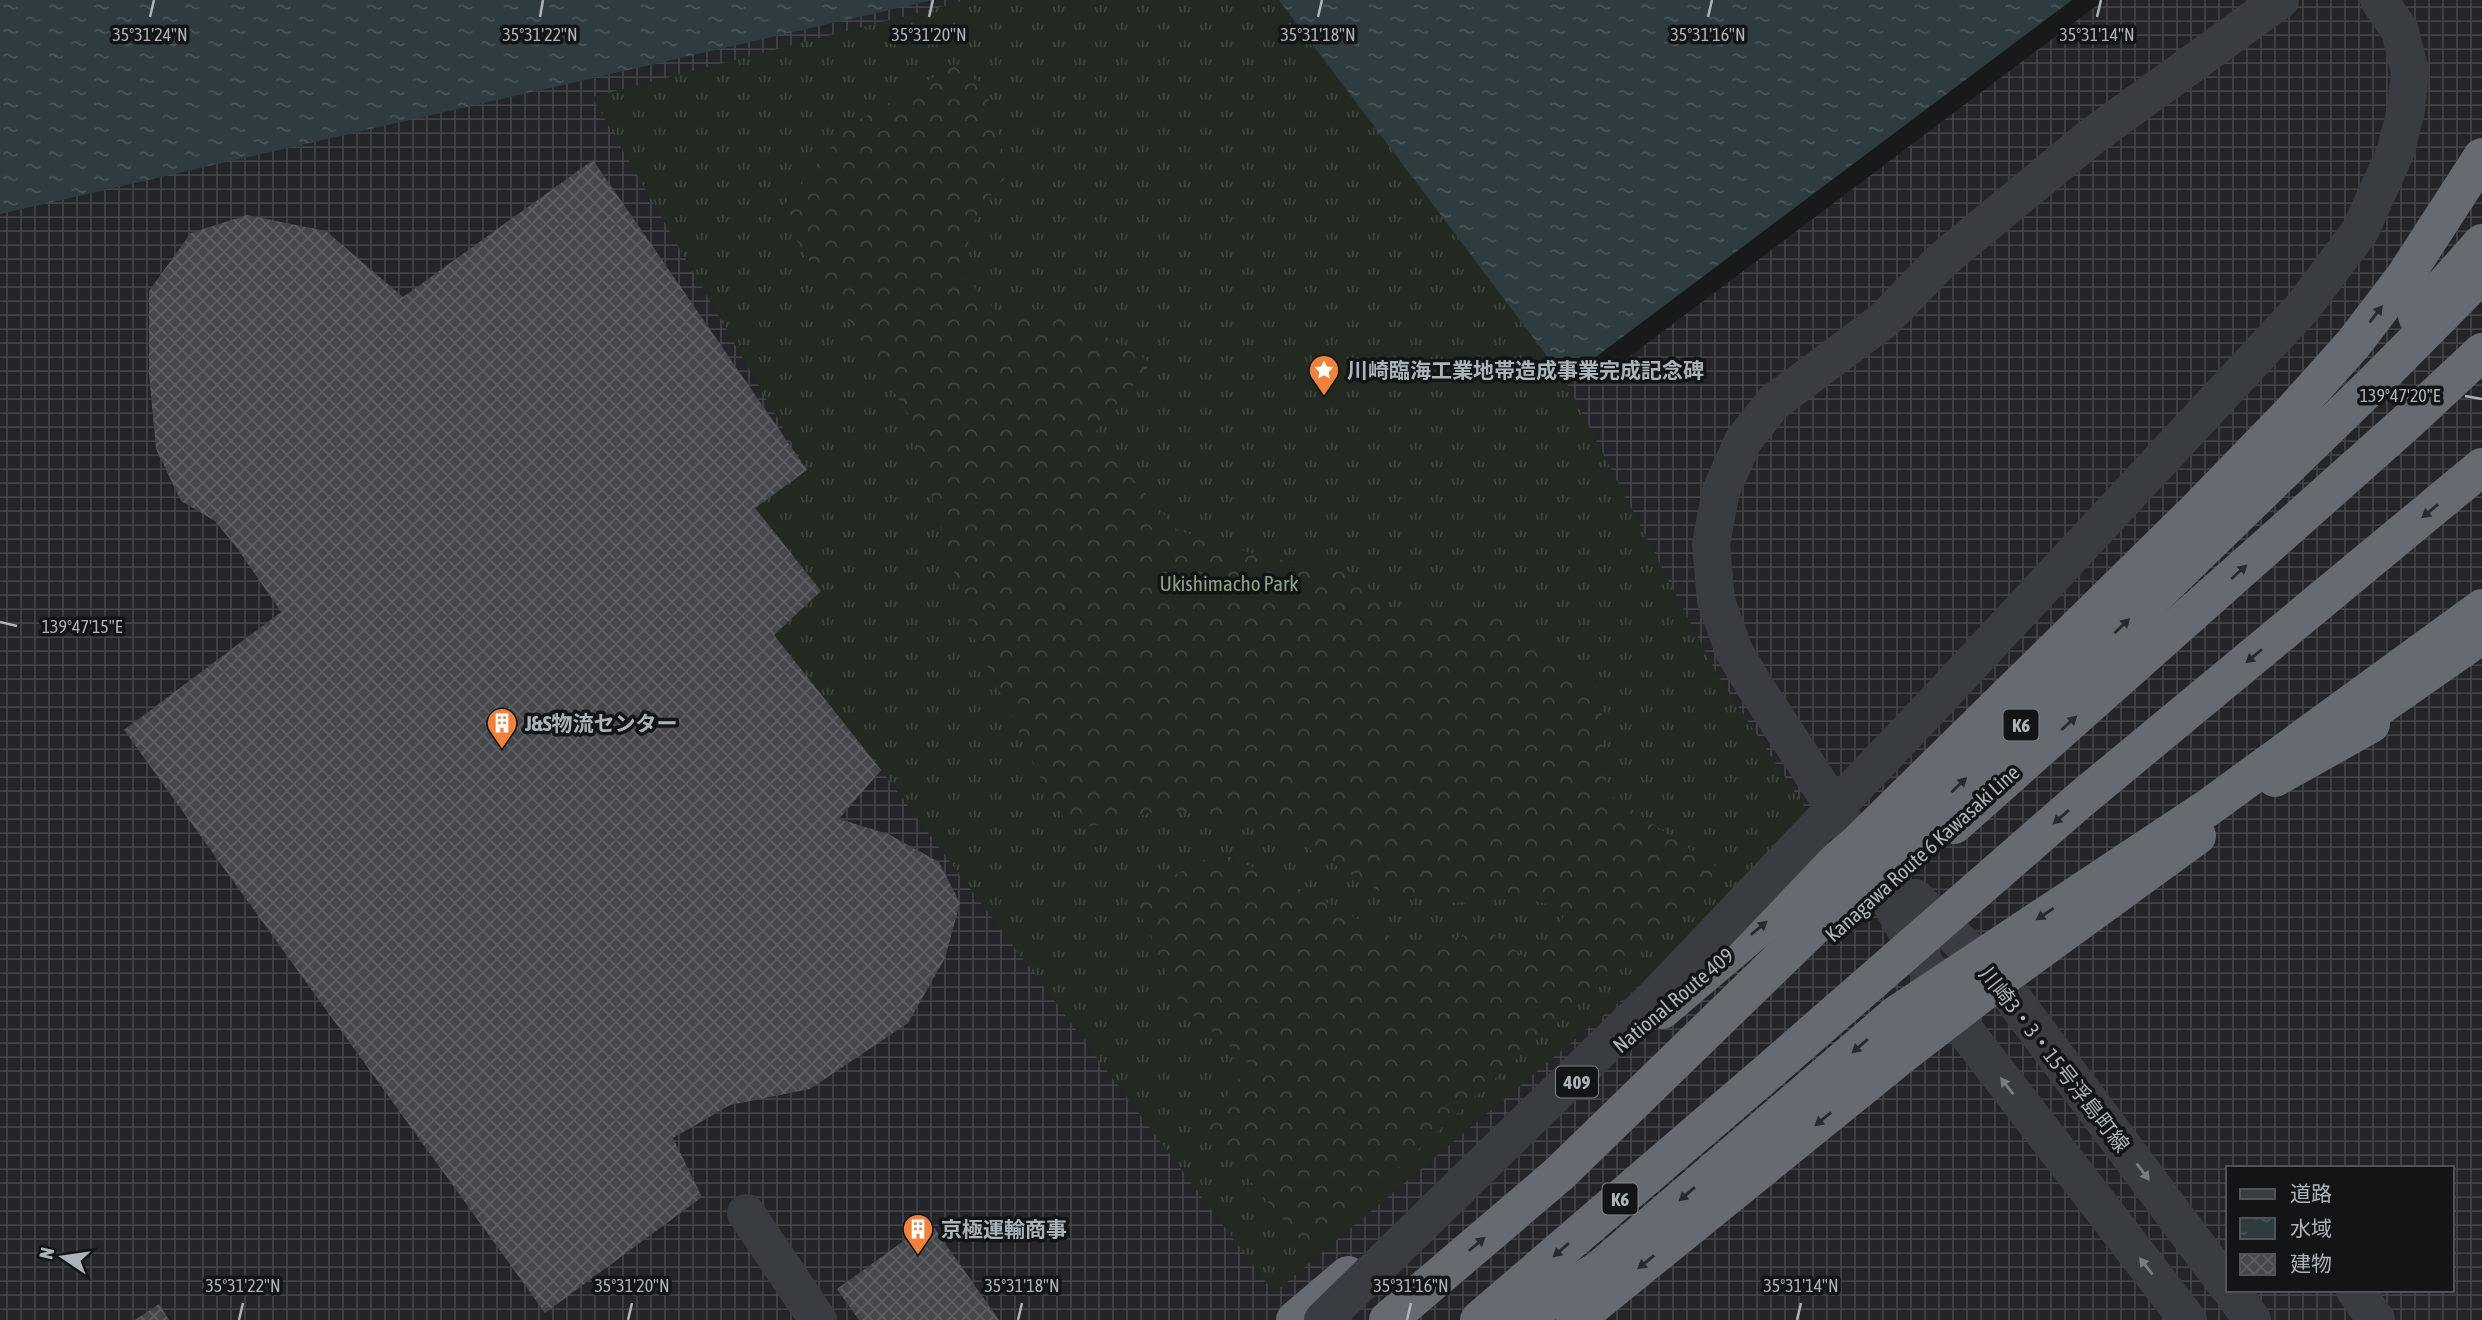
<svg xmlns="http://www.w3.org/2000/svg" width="2482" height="1320" font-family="'Asap Condensed','Noto Sans JP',sans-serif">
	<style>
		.industrial { fill: url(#industrial-grid); fill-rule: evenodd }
		.grass { fill: url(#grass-tufts) }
		.forest { fill: url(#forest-crowns) }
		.water { fill: url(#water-ripples) }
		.building { fill: url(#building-cross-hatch) }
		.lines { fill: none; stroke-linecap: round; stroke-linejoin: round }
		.minor { stroke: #393c40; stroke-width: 38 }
		.highway { stroke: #666b71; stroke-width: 38 }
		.minor-bridge { stroke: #393c40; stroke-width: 38 }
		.highway-bridge { stroke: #666b71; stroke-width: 38 }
		.oneway { fill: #282a2d }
		.oneway2 { fill: #787e83 }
		.ticks { fill: none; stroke: #abb4ba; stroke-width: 2.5 }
		.labels { text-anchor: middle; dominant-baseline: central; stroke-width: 7; stroke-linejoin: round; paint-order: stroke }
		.shield { fill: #131416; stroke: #7d8489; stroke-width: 2 }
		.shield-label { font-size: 19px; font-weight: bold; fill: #abb4ba }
		.poi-label { font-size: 21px; font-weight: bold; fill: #abb4ba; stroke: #131416; text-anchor: start }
		.park-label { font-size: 21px; fill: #8aa582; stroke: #131416 }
		.street-label { font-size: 21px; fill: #abb4ba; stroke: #131416 }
		.ticks-label { font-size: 18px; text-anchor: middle; fill: #abb4ba; stroke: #131416; stroke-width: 7; stroke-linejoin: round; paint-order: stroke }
	</style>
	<defs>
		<pattern id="industrial-grid" width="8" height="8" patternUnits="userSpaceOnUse" patternTransform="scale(1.75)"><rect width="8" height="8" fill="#242528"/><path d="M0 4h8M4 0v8" fill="none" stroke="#414245"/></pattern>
		<pattern id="grass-tufts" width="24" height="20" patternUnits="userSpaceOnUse" patternTransform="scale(1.75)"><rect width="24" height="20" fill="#212920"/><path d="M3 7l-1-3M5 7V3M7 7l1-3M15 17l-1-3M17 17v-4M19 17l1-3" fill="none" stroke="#3f463e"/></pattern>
		<pattern id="forest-crowns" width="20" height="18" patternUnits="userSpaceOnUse" patternTransform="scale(1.75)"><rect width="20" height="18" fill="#212920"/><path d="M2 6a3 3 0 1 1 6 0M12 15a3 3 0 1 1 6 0" fill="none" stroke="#3f463e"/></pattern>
		<pattern id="water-ripples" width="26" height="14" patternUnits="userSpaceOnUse" patternTransform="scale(1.75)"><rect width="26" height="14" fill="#2e3c3f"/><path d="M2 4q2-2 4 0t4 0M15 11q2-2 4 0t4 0" fill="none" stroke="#4a5659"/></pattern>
		<pattern id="building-cross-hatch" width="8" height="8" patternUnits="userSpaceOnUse" patternTransform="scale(1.75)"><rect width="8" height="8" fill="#45474b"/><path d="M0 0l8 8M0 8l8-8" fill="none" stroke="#5d5f63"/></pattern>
	</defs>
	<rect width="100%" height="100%" fill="#18191b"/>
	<path class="industrial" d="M 883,0 L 1300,0 L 1593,384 L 2104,0 L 2482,0 L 2482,1320 L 0,1320 L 0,206 ZM 2228,1168 L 2452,1168 L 2452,1290 L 2228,1290 Z"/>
	<path class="grass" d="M 967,0 L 1279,0 L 1565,380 L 1718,676 L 1821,832 L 1274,1293 L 881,770 L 774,635 L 821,591 L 755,508 L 807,469 L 592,97 Z"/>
	<path class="forest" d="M 953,66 L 985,85 L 1009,174 L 997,186 L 971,226 L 963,275 L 995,310 L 1059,309 L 1151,363 L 1094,434 L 1177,530 L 1260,556 L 1352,572 L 1397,615 L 1502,612 L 1600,691 L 1607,793 L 1721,870 L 1309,1250 L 1204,1127 L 1250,1064 L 1180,1004 L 1133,897 L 1219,852 L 1315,896 L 1409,947 L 1489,931 L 1535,965 L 1568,909 L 1518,897 L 1465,904 L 1386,895 L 1284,834 L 1169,809 L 1072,830 L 1049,796 L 972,633 L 908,414 L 778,212 L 849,126 Z"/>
	<g class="water">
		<path d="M 0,0 L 933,0 L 0,214 Z"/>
		<path d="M 1279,0 L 2072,0 L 1565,380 Z"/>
	</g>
	<g class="building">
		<path d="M 593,160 L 807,470 L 755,508 L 821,591 L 774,635 L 881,770 L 839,819 L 888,834 L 939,862 L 960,903 L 945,958 L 908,1023 L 810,1089 L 730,1105 L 673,1138 L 702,1197 L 545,1313 L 124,730 L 281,612 L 237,548 L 215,521 L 181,501 L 156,449 L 149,374 L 149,291 L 191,233 L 247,215 L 326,231 L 403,297 Z"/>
		<path d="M 930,1222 L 999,1320 L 859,1320 L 837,1289 Z"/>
		<path d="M 159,1304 L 169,1320 L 135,1320 Z"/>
	</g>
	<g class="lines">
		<g class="minor">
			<path d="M 2379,0 L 2400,31 L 2410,72"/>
			<path d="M 1915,898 L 1999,980 L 2228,1287"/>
			<path d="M 746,1213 L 818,1320"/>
			<path d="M 2231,1290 L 2252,1320"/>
			<path d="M 2355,1290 L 2376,1320"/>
			<path d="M 2188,1320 L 1953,1015 L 1858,843 L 1754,685 L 1734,651 L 1716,601 L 1711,544 L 1721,491 L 1743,441 L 1773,403 L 1884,320 L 1941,261 L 2091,137 L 2280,0"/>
		</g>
		<g class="highway">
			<path d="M 2417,316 L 2482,243"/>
			<path d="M 2346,730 L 2482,635"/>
			<path d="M 2275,778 L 2371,724"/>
			<path d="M 1662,1010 L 1858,843 L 2198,509 L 2294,410 L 2354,343 L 2405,276 L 2482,157"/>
			<path d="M 1295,1320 L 1348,1275"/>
			<path d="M 1388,1320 L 1559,1174"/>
			<path d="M 1479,1320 L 1761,1078"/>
			<path d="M 1575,1320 L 1903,1054 L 1999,980 L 2197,836"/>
		</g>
		<path class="minor-bridge" d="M 1323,1320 L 1655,997 L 1933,705 L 2303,307 L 2360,231 L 2395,153 L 2406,110 L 2410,72"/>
		<g class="highway-bridge">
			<path d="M 1954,825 L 2407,422 L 2482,352"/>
			<path d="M 1761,1078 L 2081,799 L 2482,467"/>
			<path d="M 1559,1174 L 2375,382 L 2482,274"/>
			<path d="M 1519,1320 L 1600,1269 L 1897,1014 L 2209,807 L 2482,608"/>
		</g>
	</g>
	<defs><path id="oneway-solid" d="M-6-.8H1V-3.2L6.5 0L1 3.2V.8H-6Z" transform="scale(1.75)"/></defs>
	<g class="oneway">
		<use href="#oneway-solid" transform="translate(2376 314) rotate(-53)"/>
		<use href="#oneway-solid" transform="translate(2430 511) rotate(140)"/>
		<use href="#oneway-solid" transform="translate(2239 572) rotate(-42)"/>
		<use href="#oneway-solid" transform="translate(2122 626) rotate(-44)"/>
		<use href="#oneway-solid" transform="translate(2254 656) rotate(140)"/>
		<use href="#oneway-solid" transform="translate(2069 723) rotate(-42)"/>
		<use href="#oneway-solid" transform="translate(1959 785) rotate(-44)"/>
		<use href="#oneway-solid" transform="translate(2061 817) rotate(139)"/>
		<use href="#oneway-solid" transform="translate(2045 914) rotate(146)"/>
		<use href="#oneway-solid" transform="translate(1759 928) rotate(-40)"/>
		<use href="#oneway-solid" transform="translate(1860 1046) rotate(139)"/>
		<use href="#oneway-solid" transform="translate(1823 1119) rotate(141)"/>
		<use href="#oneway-solid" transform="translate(1687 1194) rotate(139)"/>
		<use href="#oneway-solid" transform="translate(1477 1244) rotate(-40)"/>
		<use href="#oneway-solid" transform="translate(1561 1250) rotate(139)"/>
		<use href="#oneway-solid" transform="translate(1646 1262) rotate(141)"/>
	</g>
	<g class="oneway2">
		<use href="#oneway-solid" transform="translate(2007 1086) rotate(-128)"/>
		<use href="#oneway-solid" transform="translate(2143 1172) rotate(53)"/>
		<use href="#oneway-solid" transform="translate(2146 1266) rotate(-128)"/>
	</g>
	<path class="ticks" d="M 150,17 L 154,0M 540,17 L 543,0M 929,17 L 933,0M 1318,17 L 1322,0M 1708,17 L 1712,0M 2097,17 L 2101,0M 2465,396 L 2482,399M 0,622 L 17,626M 239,1320 L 243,1303M 628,1320 L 632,1303M 1018,1320 L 1022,1303M 1407,1320 L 1411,1303M 1797,1320 L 1801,1303"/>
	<defs>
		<g id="sight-pin" transform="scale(1.575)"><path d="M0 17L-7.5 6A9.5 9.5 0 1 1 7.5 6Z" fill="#f1823a" stroke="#131416"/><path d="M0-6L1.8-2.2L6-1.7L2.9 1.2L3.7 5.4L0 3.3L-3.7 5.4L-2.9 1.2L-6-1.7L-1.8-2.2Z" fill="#fff"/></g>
		<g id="building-pin" transform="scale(1.575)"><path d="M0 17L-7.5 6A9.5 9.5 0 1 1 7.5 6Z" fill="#f1823a" stroke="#131416"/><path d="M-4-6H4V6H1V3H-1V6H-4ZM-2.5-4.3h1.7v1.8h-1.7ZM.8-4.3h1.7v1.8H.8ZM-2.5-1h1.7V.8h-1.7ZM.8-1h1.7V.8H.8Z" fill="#fff"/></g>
	</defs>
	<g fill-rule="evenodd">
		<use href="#sight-pin" x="1324" y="370"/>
		<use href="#building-pin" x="502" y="723"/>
		<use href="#building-pin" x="918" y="1229"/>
	</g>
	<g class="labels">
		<g class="shield">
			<rect x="2003.5" y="709.5" width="35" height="31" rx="5"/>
			<rect x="1556" y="1066.5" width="42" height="31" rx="5"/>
			<rect x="1602.5" y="1183.5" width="35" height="31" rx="5"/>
		</g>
		<g class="shield-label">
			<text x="2021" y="725">K6</text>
			<text x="1577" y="1082">409</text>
			<text x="1620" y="1199">K6</text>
		</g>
		<g class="poi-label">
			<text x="1347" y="370">川崎臨海工業地帯造成事業完成記念碑</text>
			<text x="525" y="723">J&amp;S物流センター</text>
			<text x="941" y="1229">京極運輸商事</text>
		</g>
		<g class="park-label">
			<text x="1229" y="583">Ukishimacho Park</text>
		</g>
		<g class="street-label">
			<text transform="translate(1922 853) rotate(-42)">Kanagawa Route 6 Kawasaki Line</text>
			<text transform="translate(1673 1000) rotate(-40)">National Route 409</text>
			<text transform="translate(2055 1059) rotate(52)">川崎3・3・15号浮島町線</text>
		</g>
	</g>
	<g class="ticks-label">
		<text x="150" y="41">35°31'24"N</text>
		<text x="540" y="41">35°31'22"N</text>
		<text x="929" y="41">35°31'20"N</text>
		<text x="1318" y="41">35°31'18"N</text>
		<text x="1708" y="41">35°31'16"N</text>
		<text x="2097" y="41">35°31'14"N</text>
		<text x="2400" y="402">139°47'20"E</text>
		<text x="82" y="633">139°47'15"E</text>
		<text x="243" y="1292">35°31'22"N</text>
		<text x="632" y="1292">35°31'20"N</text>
		<text x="1022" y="1292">35°31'18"N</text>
		<text x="1411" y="1292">35°31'16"N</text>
		<text x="1801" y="1292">35°31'14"N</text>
	</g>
	<rect x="2226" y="1166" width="228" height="126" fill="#131416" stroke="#505458" stroke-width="2"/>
	<rect x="2240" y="1189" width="35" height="10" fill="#393c40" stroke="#505458" stroke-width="2"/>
	<text x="2290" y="1201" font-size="21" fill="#abb4ba">道路</text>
	<rect x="2240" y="1218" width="35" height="21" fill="url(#water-ripples)" stroke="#505458" stroke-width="2"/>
	<text x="2290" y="1236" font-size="21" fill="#abb4ba">水域</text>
	<rect x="2240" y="1254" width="35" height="21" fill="url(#building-cross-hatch)" stroke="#505458" stroke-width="2"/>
	<text x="2290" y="1271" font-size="21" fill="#abb4ba">建物</text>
	<g transform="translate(63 1257) rotate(283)" stroke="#131416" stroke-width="5" paint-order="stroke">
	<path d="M0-5L12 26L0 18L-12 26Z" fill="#abb4ba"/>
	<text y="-10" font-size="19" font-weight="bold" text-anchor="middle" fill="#abb4ba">N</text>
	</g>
</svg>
